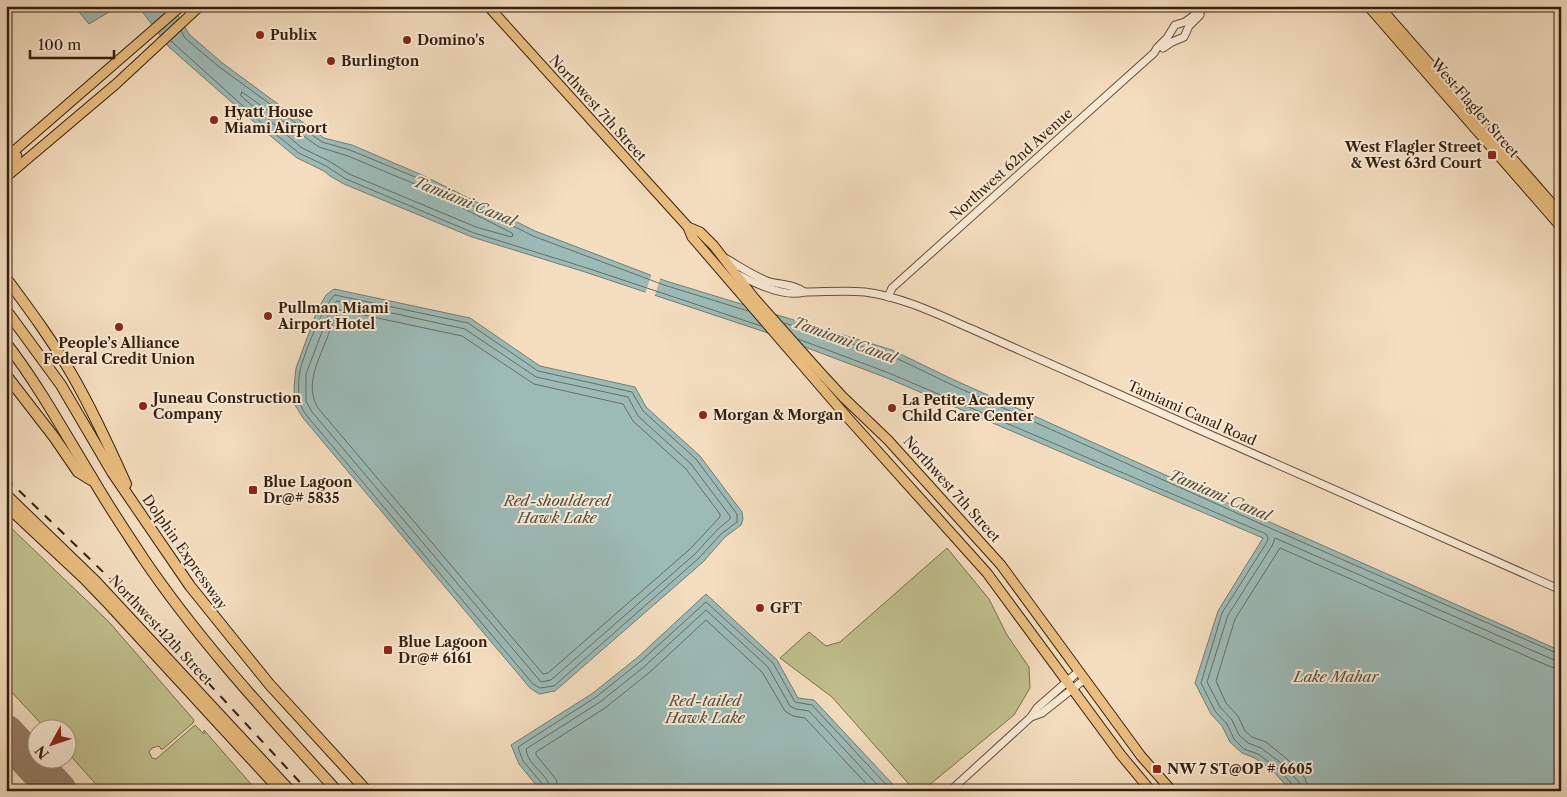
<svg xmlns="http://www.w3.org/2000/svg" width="1567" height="797" font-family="'Libre Caslon Text',serif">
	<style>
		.green { fill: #c1c08e; stroke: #7a704e }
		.water { fill: #9cbbb7; stroke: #727d73 }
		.pier { fill: #f4debf }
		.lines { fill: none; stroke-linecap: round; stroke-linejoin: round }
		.shore { stroke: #686d62; stroke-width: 1 }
		.taxiway { stroke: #947e66; stroke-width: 15 }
		.runway { stroke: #947e66; stroke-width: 38 }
		.minor-casing { stroke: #644f3a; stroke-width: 9 }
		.major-casing { stroke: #341f0d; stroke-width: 11 }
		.highway-casing { stroke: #341f0d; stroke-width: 12 }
		.minor { stroke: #f8ead5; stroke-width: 7 }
		.major { stroke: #eabf80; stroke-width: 9 }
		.highway { stroke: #eabf80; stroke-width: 10 }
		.rail { stroke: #341f0d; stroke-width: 2; stroke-dasharray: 9 9; stroke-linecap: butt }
		.poi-dot { fill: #8f2418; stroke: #f8ead5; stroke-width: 2 }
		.labels { text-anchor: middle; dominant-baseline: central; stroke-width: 4; stroke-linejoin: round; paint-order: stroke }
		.poi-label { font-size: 14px; font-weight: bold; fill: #341f0d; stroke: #f8ead5; text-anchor: start }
		.street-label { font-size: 14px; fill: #341f0d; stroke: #f8ead5 }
		.water-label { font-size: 15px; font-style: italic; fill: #534e40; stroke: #f8ead5 }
	</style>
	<rect width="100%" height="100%" fill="#f4debf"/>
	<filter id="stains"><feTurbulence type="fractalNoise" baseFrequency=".004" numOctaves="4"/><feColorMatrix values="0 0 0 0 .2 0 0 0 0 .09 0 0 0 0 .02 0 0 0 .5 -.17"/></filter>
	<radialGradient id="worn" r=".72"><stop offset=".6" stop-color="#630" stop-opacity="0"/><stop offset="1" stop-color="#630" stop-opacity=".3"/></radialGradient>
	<g class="green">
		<path d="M 6,523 L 109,622 L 194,720 L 193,723 L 163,749 L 161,749 L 159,746 L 152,748 L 149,752 L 152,758 L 156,759 L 195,725 L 204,734 L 204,730 L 257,791 L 102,791 L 68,753 L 68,730 L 46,729 L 6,686 Z"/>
		<path d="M 947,548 L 989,599 L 1007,635 L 1029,667 L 1030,688 L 1014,715 L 922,791 L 915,791 L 832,697 L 780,658 L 809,632 L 826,646 L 840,642 Z"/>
	</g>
	<g class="water">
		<path d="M 74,6 L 119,6 L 89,24 Z"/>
		<path d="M 138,6 L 172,6 L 189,34 L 221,62 L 324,138 L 352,145 L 422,175 L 535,231 L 666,281 L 892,350 L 952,379 L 1272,523 L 1561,651 L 1561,791 L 1291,791 L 1274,772 L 1255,758 L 1242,753 L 1230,742 L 1222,726 L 1211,714 L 1195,683 L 1218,611 L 1263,538 L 887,378 L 765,332 L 585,272 L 472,237 L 344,184 L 330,176 L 324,171 L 297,158 L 261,128 L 169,47 Z"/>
		<path d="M 334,289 L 470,318 L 540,366 L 635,387 L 646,407 L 700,456 L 742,512 L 743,519 L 741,525 L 725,537 L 703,562 L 555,691 L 539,694 L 530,688 L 303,418 L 295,405 L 294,387 L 296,368 L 317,311 L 326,295 Z"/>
		<path d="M 706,594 L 777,660 L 798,698 L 814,700 L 899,791 L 541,791 L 519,764 L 511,745 L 593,693 L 638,657 Z"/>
	</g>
	<path class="pier" d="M 652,273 L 661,276 L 654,298 L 645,294 Z"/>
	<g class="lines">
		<g class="shore">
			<path d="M 181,31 L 185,38 L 218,66 L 322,142 L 350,150 L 420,179 L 533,236 L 664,285 L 748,311"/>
			<path d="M 171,41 L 264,125 L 299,153 L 326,166 L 346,179 L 474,233 L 587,268 L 761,326"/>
			<path d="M 242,92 L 319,147 L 348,156 L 417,185 L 512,233 L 513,236 L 511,237 L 476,227 L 349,174 L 329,161 L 302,148 L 241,96 Z"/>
			<path d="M 335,295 L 468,323 L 538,371 L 632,392 L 643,411 L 696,459 L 737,514 L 737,522 L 721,534 L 699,558 L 554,686 L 540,688 L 533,684 L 307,416 C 304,412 301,407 300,402 C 298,393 298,381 300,371 C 303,356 324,303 335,295 Z"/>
			<path d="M 337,301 L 465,329 L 536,377 L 628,397 L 638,416 L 691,464 L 730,516 L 730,519 L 717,530 L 695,554 L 551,680 L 541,682 L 312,412 L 306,401 L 306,374 L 328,316 Z"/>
			<path d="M 340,310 L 462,336 L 534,384 L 623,404 L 633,421 L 686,469 L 720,514 L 720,517 L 690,549 L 548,673 L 543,674 L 318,408 C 305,386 317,364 325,343 C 330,332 333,319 340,310 Z"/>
			<path d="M 784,323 L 890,355 L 950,384 L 1270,528 L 1561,655"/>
			<path d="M 798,339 L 889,373 L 1266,534 L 1268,538 L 1267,542 L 1222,613 L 1201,683 L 1215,711 L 1227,724 L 1234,739 L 1244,749 L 1258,754 L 1277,768 L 1293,785 L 1295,791"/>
			<path d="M 545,791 L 544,786 L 523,761 L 518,747 L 596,697 L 641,661 L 706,602 L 773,663 L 795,702 L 812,705 L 892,791"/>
			<path d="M 551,791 C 550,774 527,766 526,749 L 600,702 L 645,666 L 706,610 L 768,667 L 790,706 L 796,709 L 809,711 L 883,791"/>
			<path d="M 559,791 L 556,779 L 536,755 L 536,752 L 605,708 L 650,672 L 706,620 L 762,672 L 785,711 L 793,716 L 805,718 L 873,791"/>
			<path d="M 1301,791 L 1299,782 L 1281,763 L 1261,748 L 1248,743 L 1239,735 L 1232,720 L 1220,707 L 1207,682 L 1228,615 L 1272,546 L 1275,538 L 1554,660 L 1561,661"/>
			<path d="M 1308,791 L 1305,778 L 1287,759 L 1266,742 L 1252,737 L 1245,731 L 1238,716 L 1226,703 L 1216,681 L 1235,619 L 1280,548 L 1551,667 L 1561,669"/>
		</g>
		<path class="taxiway" d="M 6,740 L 58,791"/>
		<path class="runway" d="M 6,734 L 58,791"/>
		<g class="minor-casing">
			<g id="minor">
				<path d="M 1163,48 L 1172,42 L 1184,37 L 1189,26 L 1200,15"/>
				<path d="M 725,258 C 739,266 752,275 767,281 C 779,285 794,284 804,292"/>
				<path d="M 737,274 C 754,283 785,298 804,292 C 825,292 845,290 865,292 C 903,297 939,315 974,330 L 1561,590"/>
				<path d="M 888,297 L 892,288 L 1154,53 L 1157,48 L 1167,38 L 1175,25 L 1185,22 L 1207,6"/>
				<path d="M 1031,717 L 1042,713 L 1085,679"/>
				<path d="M 950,791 L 1031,717 L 1037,708 L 1079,671"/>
			</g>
		</g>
		<g class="major-casing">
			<g id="major">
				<path d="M 488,6 L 688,227 L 692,237 L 847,417 L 987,573 L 1121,755 L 1151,791"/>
				<path d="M 1368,6 L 1561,227"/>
				<path d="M 1379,6 L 1561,214"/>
				<path d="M 6,158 L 181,6"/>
				<path d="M 6,166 L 17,156"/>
				<path d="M 6,177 L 116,84 L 200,6"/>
				<path d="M 688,227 L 700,232 L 714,246 L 755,299 L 819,371 L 843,397 L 888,440 L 1001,565 L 1141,756 L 1172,791"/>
				<path d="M 6,494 L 96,581 L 291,791"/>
				<path d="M 6,506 L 83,578 L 109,605 L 280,791"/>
			</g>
		</g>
		<g class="highway-casing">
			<g id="highway">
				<path d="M 6,278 C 29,309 52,340 71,373 C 92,409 109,446 126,484"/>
				<path d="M 6,310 L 61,385 L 112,472 L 190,586 L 270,685 L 367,791"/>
				<path d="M 6,343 C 40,387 65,434 94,481 C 109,507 126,532 143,558 C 200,642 269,716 337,791"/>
				<path d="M 6,375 L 54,437 L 78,472 L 91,480"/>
			</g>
		</g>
		<use href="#minor" class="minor"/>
		<use href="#major" class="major"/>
		<use href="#highway" class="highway"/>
		<path class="rail" d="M 6,478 L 128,596 L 308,791"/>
	</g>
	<g class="poi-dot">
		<circle cx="260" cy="35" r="5"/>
		<circle cx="407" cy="40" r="5"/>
		<circle cx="331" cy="61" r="5"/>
		<circle cx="214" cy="120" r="5"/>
		<rect x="1487" y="150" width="10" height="10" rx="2.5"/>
		<circle cx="268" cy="316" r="5"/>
		<circle cx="119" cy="327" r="5"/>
		<circle cx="143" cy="406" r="5"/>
		<circle cx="892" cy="408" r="5"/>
		<circle cx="703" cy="415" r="5"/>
		<rect x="248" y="485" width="10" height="10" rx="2.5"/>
		<circle cx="760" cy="608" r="5"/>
		<rect x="383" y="645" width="10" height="10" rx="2.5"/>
		<rect x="1152" y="764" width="10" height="10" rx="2.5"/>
	</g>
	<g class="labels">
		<g class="poi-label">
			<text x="270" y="35">Publix</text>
			<text x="417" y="40">Domino's</text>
			<text x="341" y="61">Burlington</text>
			<text x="224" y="112">Hyatt House<tspan x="224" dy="16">Miami Airport</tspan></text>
			<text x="1482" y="147" text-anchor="end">West Flagler Street<tspan x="1482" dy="16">&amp; West 63rd Court</tspan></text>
			<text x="278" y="308">Pullman Miami<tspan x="278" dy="16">Airport Hotel</tspan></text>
			<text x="119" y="343" text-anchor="middle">People’s Alliance<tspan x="119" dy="16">Federal Credit Union</tspan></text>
			<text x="153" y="398">Juneau Construction<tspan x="153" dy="16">Company</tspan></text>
			<text x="902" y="400">La Petite Academy<tspan x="902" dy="16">Child Care Center</tspan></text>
			<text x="713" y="415">Morgan &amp; Morgan</text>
			<text x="263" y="482">Blue Lagoon<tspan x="263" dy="16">Dr@# 5835</tspan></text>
			<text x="770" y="608">GFT</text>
			<text x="398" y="642">Blue Lagoon<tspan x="398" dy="16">Dr@# 6161</tspan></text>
			<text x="1167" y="769">NW 7 ST@OP # 6605</text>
		</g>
		<g class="street-label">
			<text transform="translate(598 108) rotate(48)">Northwest 7th Street</text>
			<text transform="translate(1475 108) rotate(49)">West Flagler Street</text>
			<text transform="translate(1011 164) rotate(-42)">Northwest 62nd Avenue</text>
			<text transform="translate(1192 413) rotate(24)">Tamiami Canal Road</text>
			<text transform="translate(952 489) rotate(48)">Northwest 7th Street</text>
			<text transform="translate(185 552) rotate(55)">Dolphin Expressway</text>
			<text transform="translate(161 630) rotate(47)">Northwest 12th Street</text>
		</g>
		<g class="water-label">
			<text transform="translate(465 201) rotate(22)">Tamiami Canal</text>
			<text transform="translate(845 340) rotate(20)">Tamiami Canal</text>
			<text transform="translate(1220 495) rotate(23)">Tamiami Canal</text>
			<text x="557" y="500">Red-shouldered<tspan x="557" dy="17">Hawk Lake</tspan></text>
			<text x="1336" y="676">Lake Mahar</text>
			<text x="705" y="700">Red-tailed<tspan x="705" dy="17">Hawk Lake</tspan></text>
		</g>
	</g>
	<rect width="1567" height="797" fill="none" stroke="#f4debf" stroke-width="25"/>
	<rect x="8" y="8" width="1552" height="782" fill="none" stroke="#341f0d" stroke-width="2.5"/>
	<rect x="12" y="12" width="1542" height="772" fill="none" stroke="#341f0d"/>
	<g transform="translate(52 744) rotate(230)"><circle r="24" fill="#f8ead5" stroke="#aa9985"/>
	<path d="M0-4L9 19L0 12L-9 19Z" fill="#8f2418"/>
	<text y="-8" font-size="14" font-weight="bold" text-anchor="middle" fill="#341f0d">N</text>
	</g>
	<path d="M30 50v8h84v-8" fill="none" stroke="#341f0d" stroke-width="2.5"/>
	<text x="38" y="50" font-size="15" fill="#341f0d" stroke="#f8ead5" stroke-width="4" paint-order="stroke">100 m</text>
	<rect width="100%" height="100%" filter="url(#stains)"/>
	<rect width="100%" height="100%" fill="url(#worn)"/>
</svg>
